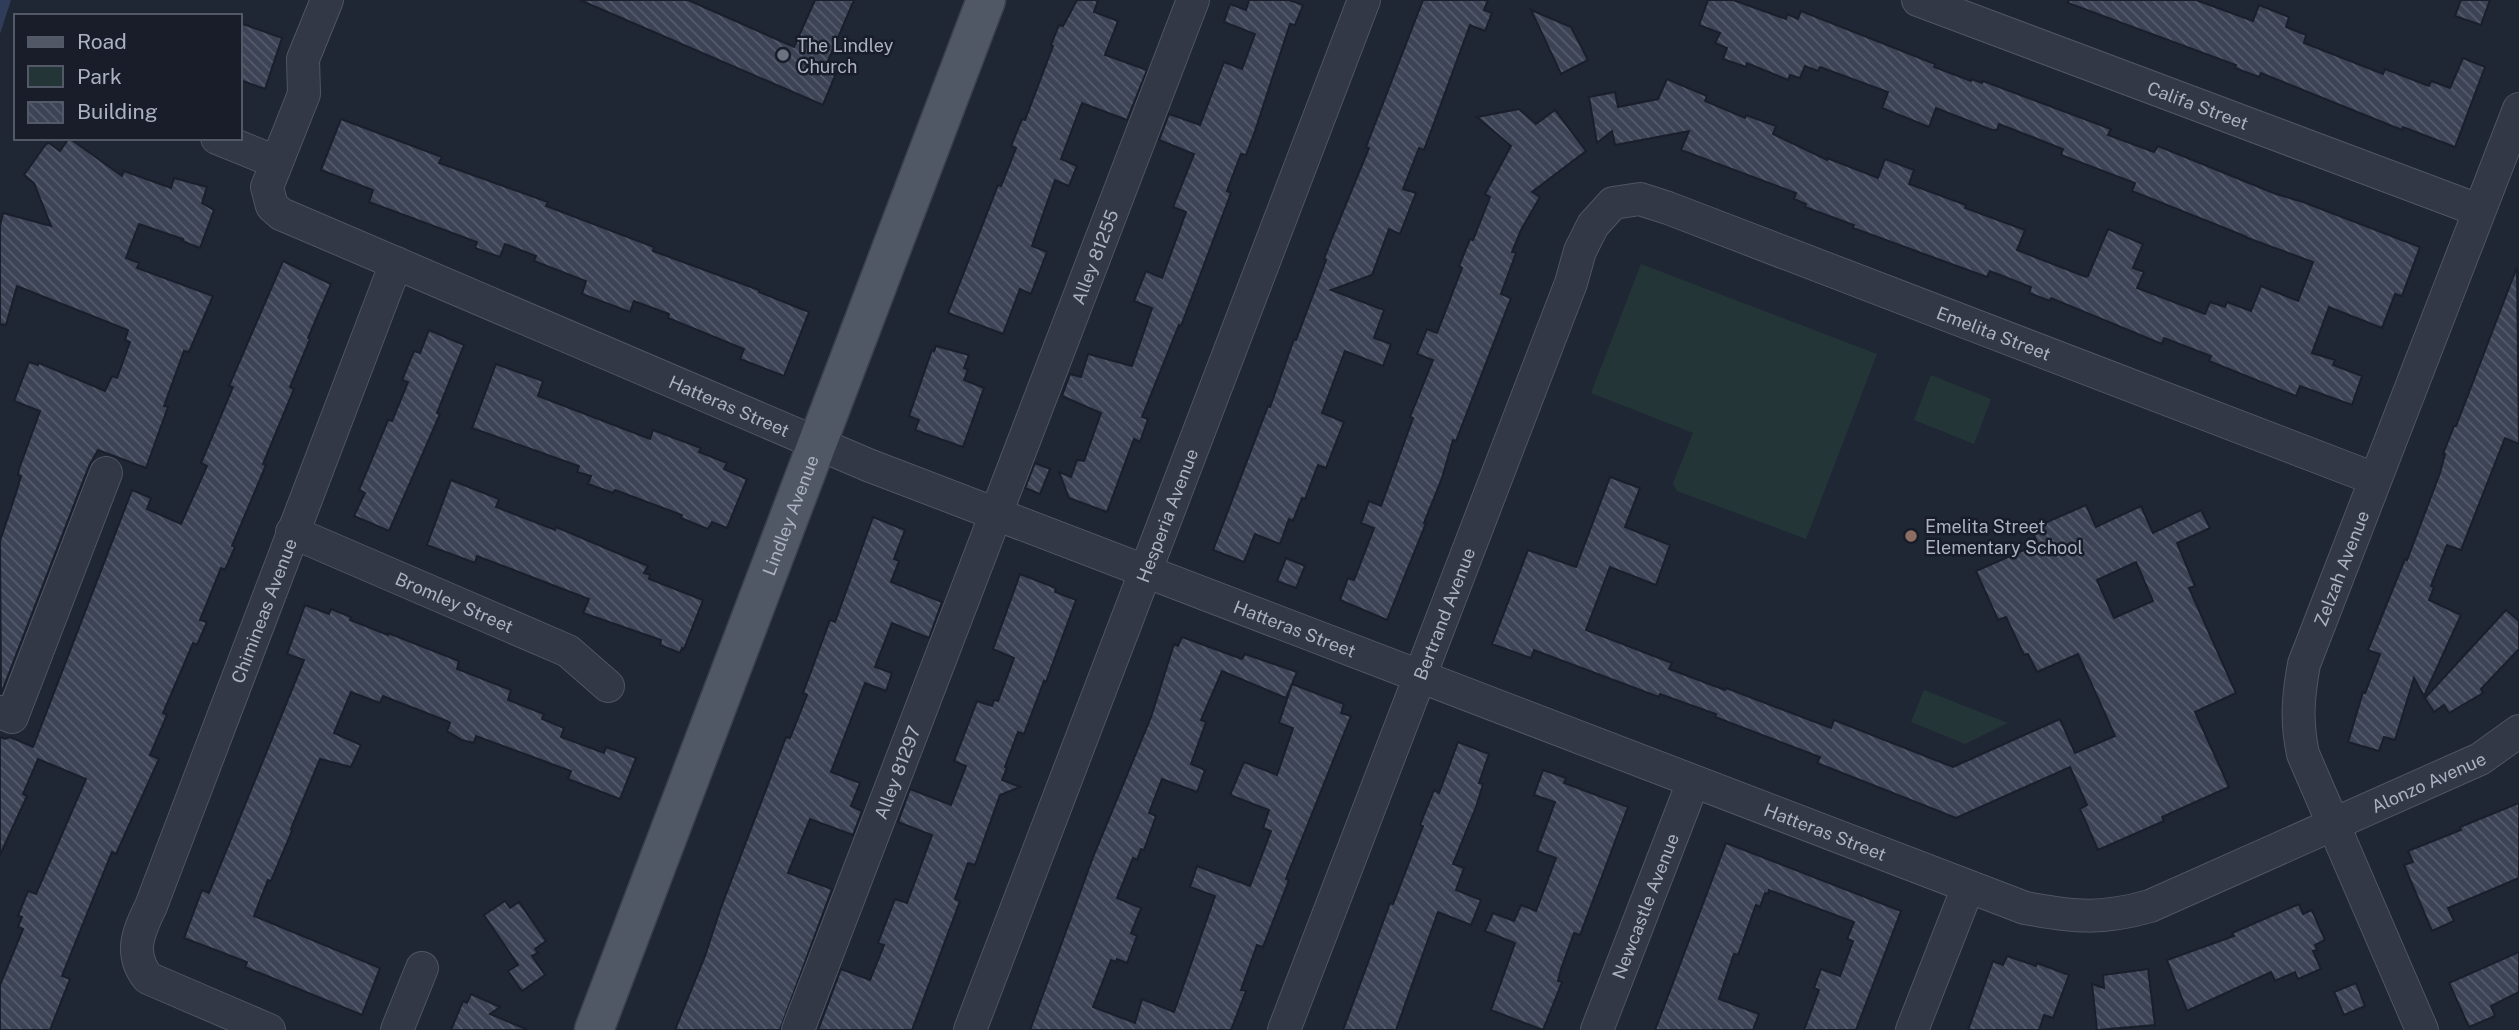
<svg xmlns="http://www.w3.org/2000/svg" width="2519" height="1030" font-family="'Public Sans',sans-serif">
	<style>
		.green { fill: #243538 }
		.water { fill: #303d5a }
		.building { fill: url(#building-back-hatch); stroke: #1a1f2b; stroke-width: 2; fill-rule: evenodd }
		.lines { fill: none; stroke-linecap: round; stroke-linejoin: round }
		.minor-casing { stroke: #505564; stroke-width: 34 }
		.major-casing { stroke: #3c414f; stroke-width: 41 }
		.minor { stroke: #323845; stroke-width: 32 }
		.major { stroke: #505765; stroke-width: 38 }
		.worship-dot { fill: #6b7280; stroke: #181d29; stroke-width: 2.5 }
		.education-dot { fill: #8d6e63; stroke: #181d29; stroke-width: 2.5 }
		.labels { text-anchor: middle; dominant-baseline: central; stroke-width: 5; stroke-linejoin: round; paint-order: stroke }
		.poi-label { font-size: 18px; fill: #acb2c3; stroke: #181d29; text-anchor: start }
		.street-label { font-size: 18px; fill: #acb2c3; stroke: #181d29 }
	</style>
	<defs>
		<pattern id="building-back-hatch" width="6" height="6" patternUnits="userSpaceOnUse" patternTransform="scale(1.75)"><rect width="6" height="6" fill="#3b4355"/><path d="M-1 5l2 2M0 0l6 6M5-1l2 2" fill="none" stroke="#555c6c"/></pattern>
	</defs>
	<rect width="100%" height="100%" fill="#1f2634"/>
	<g class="green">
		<path d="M 1641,264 L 1877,354 L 1806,539 L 1677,491 L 1673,483 L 1693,433 L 1591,393 Z"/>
		<path d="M 1931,375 L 1991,399 L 1974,444 L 1914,420 Z"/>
		<path d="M 1924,690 L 2008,723 L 1965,744 L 1911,722 Z"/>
	</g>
	<path class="water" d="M 0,0 L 11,0 L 0,34 Z"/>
	<g class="building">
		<path d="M 580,0 L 688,0 L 794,47 L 815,0 L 854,0 L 828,61 L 839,66 L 823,105 Z"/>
		<path d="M 1077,0 L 1098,0 L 1094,12 L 1118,21 L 1105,55 L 1147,70 L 1127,120 L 1082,103 L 1061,159 L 1077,166 L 1069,186 L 1055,180 L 1032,246 L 1047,252 L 1031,294 L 1020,289 L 1003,334 L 948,313 L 998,185 L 1001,186 L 1016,148 L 1011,146 L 1022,119 L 1025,120 L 1053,46 L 1051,45 L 1059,25 L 1063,26 Z"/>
		<path d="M 1249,0 L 1289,0 L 1303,5 L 1295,25 L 1290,24 L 1254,134 L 1246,155 L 1241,154 L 1227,191 L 1231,193 L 1181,326 L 1179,325 L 1142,417 L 1148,419 L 1140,442 L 1134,439 L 1107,512 L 1069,498 L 1059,472 L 1071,477 L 1077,460 L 1084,461 L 1101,413 L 1062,396 L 1070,374 L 1081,377 L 1088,354 L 1132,366 L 1152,308 L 1134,301 L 1146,271 L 1162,278 L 1186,212 L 1173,207 L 1194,154 L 1159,140 L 1169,114 L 1200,125 L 1224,62 L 1242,69 L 1255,34 L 1224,22 L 1230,4 L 1246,10 Z"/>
		<path d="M 1423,0 L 1488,0 L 1484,10 L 1492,13 L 1485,31 L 1470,25 L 1424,150 L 1419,148 L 1403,189 L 1416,193 L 1400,234 L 1389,229 L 1372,275 L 1331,290 L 1384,310 L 1374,338 L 1391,344 L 1383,366 L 1345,351 L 1322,413 L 1344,422 L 1326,468 L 1318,465 L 1305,499 L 1302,498 L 1293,521 L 1289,519 L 1280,544 L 1255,534 L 1244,562 L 1213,550 L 1268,406 L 1270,407 L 1294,339 L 1296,340 L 1326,260 L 1324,259 L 1332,238 L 1369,148 L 1366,147 Z"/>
		<path d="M 1708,0 L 1733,0 L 1786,19 L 1787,14 L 1798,19 L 1801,11 L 1935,64 L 1934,67 L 1971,81 L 1972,79 L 1982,83 L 1983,81 L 2111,129 L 2108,135 L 2154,152 L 2158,146 L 2276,194 L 2303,202 L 2420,247 L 2402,296 L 2395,294 L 2382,328 L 2329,307 L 2312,353 L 2335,360 L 2333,365 L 2362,376 L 2352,405 L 2300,386 L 2296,396 L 2209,361 L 2211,356 L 2164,338 L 2162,344 L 2051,298 L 2050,301 L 2029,293 L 2031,287 L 1990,271 L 1987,277 L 1853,228 L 1854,225 L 1805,207 L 1806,204 L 1794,199 L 1796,193 L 1681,150 L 1689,131 L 1615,145 L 1612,131 L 1597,143 L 1589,97 L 1615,92 L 1618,107 L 1658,99 L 1667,79 L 1707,96 L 1705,101 L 1745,118 L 1746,115 L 1776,126 L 1773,134 L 1827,160 L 1827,158 L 1878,178 L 1885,159 L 1914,170 L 1909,184 L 1966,205 L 1965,208 L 2025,230 L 2017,250 L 2086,277 L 2088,276 L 2108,229 L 2143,244 L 2133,268 L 2144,272 L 2137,288 L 2205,314 L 2210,302 L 2225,307 L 2227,302 L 2251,311 L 2261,286 L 2298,301 L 2313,262 L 2245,237 L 2247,237 L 2132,191 L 2135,183 L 2061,155 L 2063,149 L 1999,124 L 1997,130 L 1992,130 L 1936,108 L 1929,127 L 1882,108 L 1888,92 L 1820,67 L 1818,71 L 1805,66 L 1800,78 L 1790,75 L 1788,80 L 1747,63 L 1746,67 L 1723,59 L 1727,48 L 1715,43 L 1720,33 L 1699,25 Z"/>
		<path d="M 2069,0 L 2196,0 L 2253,21 L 2259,5 L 2289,17 L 2286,27 L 2306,35 L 2304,43 L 2383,74 L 2385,69 L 2429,86 L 2431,81 L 2450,88 L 2463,58 L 2485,67 L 2455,147 L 2403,127 L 2402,130 L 2261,73 L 2259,77 L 2235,68 L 2236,65 L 2068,3 Z"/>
		<path d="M 2461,0 L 2490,0 L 2481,25 L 2455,16 Z"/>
		<path d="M 1531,10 L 1571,27 L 1588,60 L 1561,74 Z"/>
		<path d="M 240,23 L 282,38 L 265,89 L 240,80 Z"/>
		<path d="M 1519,109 L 1536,124 L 1555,110 L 1586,151 L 1532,192 L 1540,197 L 1521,230 L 1512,252 L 1516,253 L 1501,294 L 1511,298 L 1456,441 L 1453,440 L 1442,478 L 1424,523 L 1426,523 L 1387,620 L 1340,600 L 1348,578 L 1354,580 L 1374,528 L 1361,523 L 1369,501 L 1381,506 L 1413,418 L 1410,417 L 1433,360 L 1417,354 L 1427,329 L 1437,333 L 1462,268 L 1459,266 L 1470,239 L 1473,240 L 1490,197 L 1485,194 L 1511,146 L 1477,117 Z"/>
		<path d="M 341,119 L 442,157 L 439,163 L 548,202 L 546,206 L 654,247 L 653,251 L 759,290 L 759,292 L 809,312 L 784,376 L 740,359 L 744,349 L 668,318 L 669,314 L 634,301 L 630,312 L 582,294 L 586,281 L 534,261 L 536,256 L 505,244 L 500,257 L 475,248 L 477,242 L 369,202 L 373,190 L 321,170 Z"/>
		<path d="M 69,138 L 122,176 L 124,171 L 171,188 L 174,178 L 207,187 L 202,203 L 214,210 L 200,248 L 182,241 L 183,239 L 139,224 L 126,258 L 139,263 L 137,268 L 213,296 L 189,352 L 184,351 L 164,406 L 168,407 L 146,468 L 98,450 L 89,466 L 1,694 L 0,541 L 17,490 L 21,476 L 18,475 L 19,469 L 40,411 L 14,401 L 29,362 L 38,365 L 39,363 L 105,391 L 112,376 L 117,378 L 130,342 L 125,340 L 128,330 L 17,286 L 6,325 L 0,324 L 0,226 L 3,213 L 51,226 L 34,183 L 24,175 L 46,144 L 49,143 L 60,151 Z"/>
		<path d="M 283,261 L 331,284 L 308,338 L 310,339 L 290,387 L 294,389 L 263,464 L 266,465 L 232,546 L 235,547 L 225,570 L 221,568 L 200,620 L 207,622 L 197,645 L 193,643 L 163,713 L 167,715 L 150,755 L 159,759 L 116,854 L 112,852 L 62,976 L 70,979 L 50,1030 L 0,1030 L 0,985 L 23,929 L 18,927 L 22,917 L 18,916 L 28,891 L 36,894 L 86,779 L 38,759 L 23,794 L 27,796 L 0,855 L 0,737 L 5,739 L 10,737 L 33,747 L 132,490 L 151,498 L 147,509 L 181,524 L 207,466 L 201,463 L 233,387 L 229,386 Z"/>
		<path d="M 2517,267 L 2519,444 L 2505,438 L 2461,550 L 2447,545 L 2431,586 L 2434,587 L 2429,600 L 2461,615 L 2424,696 L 2414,678 L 2395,740 L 2384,737 L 2379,751 L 2348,742 L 2363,692 L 2365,693 L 2380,654 L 2368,650 L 2405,559 L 2407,560 L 2440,473 L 2445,454 L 2443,454 L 2454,426 L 2456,426 Z"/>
		<path d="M 429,330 L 464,345 L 437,413 L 440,414 L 389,531 L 354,516 L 365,493 L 359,490 L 388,420 L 392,421 L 408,382 L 402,380 L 414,351 L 420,353 Z"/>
		<path d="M 936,346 L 969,355 L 964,368 L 968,370 L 964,380 L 984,388 L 963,447 L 915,430 L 919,420 L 909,416 L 932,350 L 934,351 Z"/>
		<path d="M 496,364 L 543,381 L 538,396 L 650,439 L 653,430 L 701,448 L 699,452 L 727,463 L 724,469 L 747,479 L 727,528 L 712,522 L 708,529 L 681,518 L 682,515 L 615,490 L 613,493 L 588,484 L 591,476 L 577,472 L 579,466 L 472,428 Z"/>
		<path d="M 1035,463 L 1050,469 L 1040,494 L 1025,488 Z"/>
		<path d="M 1610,477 L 1640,488 L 1625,527 L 1670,545 L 1656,585 L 1610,567 L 1586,630 L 1672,663 L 1669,669 L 1725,690 L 1726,688 L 1831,728 L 1834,720 L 1953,767 L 2060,719 L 2075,753 L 2115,736 L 2078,654 L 2037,672 L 2028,654 L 2024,655 L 2006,617 L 1998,620 L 1976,571 L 2038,544 L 2031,529 L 2086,505 L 2096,527 L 2141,506 L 2153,533 L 2201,510 L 2210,528 L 2177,543 L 2195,586 L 2189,588 L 2236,693 L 2195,712 L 2229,787 L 2162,817 L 2164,821 L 2098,850 L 2080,809 L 2087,805 L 2070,767 L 1956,818 L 1817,763 L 1820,757 L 1715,717 L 1716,714 L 1660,694 L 1659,697 L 1534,650 L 1531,658 L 1492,644 L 1528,550 L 1576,567 ZM 2136,562 L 2153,601 L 2114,618 L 2097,580 Z"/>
		<path d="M 451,480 L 499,499 L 496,507 L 555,530 L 556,527 L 648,566 L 644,573 L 650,575 L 649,579 L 703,600 L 684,649 L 682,648 L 680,653 L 660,645 L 661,640 L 583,613 L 589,599 L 477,556 L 475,563 L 427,545 Z"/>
		<path d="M 873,517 L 905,530 L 894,559 L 899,561 L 891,582 L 942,602 L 929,638 L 892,623 L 875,667 L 892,673 L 886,691 L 865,683 L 831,772 L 860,783 L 851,806 L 862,811 L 853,835 L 810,819 L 788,873 L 832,889 L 780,1030 L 675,1030 L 705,956 L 720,910 L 786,737 L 790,738 L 807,695 L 803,693 L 830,620 L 835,622 Z"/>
		<path d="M 1286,558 L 1305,566 L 1296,588 L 1277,581 Z"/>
		<path d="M 1020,574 L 1056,588 L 1055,592 L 1076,600 L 1046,682 L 1044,681 L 1024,734 L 1018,732 L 1005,767 L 1007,768 L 1002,780 L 1020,787 L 1000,795 L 975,865 L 968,863 L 955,899 L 960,901 L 912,1030 L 818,1030 L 841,969 L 870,980 L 884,945 L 878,943 L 895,899 L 907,903 L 932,835 L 898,822 L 910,789 L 951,805 L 966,766 L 954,761 L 977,701 L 992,706 L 994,700 L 998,701 L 1014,658 L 993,649 Z"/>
		<path d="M 305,605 L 329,614 L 331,609 L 351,617 L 350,620 L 388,635 L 388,633 L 459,661 L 457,669 L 511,690 L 508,700 L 544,714 L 542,719 L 564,728 L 561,737 L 604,753 L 606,747 L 636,758 L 620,799 L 568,779 L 571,771 L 476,736 L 474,743 L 462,740 L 447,731 L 450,723 L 447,721 L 383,696 L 380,703 L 351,692 L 334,733 L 361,745 L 351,767 L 320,759 L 291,829 L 292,831 L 271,881 L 268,880 L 254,916 L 380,968 L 362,1015 L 245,967 L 247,962 L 184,938 L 202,890 L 209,893 L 304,660 L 287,654 Z"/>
		<path d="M 2506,610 L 2519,621 L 2519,649 L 2481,689 L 2483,693 L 2449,713 L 2444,705 L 2434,712 L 2425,698 Z"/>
		<path d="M 1182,637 L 1242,659 L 1245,654 L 1297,672 L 1286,698 L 1222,671 L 1201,720 L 1206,722 L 1191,764 L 1205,770 L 1197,792 L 1162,779 L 1149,813 L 1156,816 L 1144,850 L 1141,849 L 1137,860 L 1133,858 L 1117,898 L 1141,908 L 1131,933 L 1137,936 L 1127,963 L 1117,959 L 1116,962 L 1111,960 L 1093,1007 L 1135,1023 L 1142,999 L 1174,1012 L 1215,896 L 1190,887 L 1197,866 L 1250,886 L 1271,831 L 1263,828 L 1269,810 L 1230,795 L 1244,762 L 1277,775 L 1293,728 L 1279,723 L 1292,684 L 1344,704 L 1341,713 L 1351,716 L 1286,879 L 1289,880 L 1263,947 L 1257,945 L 1241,990 L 1246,991 L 1231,1030 L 1030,1030 L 1093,857 L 1151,717 L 1174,644 L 1178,646 Z"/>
		<path d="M 1458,742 L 1489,754 L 1479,783 L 1483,784 L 1476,807 L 1453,864 L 1464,868 L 1456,890 L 1481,900 L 1471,925 L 1438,912 L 1396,1030 L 1343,1030 L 1390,903 L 1393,904 L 1423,826 L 1420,825 L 1434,790 L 1439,793 Z"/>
		<path d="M 1543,770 L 1566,778 L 1564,783 L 1628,807 L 1580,935 L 1574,933 L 1561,969 L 1558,981 L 1562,982 L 1543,1030 L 1491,1010 L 1515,943 L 1485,931 L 1493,913 L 1514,921 L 1521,905 L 1536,911 L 1556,858 L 1537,851 L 1555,802 L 1534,795 Z"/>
		<path d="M 2519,803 L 2519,878 L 2448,908 L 2454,921 L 2432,931 L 2404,865 L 2413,862 L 2408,851 L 2461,830 L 2460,827 Z"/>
		<path d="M 1726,843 L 1901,911 L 1856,1030 L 1804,1030 L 1819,990 L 1814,988 L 1821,969 L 1840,976 L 1853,941 L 1847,939 L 1854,922 L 1769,890 L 1768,894 L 1765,893 L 1760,907 L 1756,905 L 1738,955 L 1734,954 L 1719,999 L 1759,1014 L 1753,1030 L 1655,1030 Z"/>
		<path d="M 505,901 L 510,908 L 519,902 L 546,941 L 535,949 L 538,953 L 532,956 L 545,975 L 522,991 L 508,971 L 518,965 L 484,915 Z"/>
		<path d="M 2299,904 L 2303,914 L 2312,910 L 2325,940 L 2315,945 L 2317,950 L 2313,951 L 2321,969 L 2298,979 L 2295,972 L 2275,981 L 2271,972 L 2187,1011 L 2167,960 L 2234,936 L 2232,933 Z"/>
		<path d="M 2519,952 L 2519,992 L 2491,1006 L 2495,1016 L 2469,1027 L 2449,983 Z"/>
		<path d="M 2007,956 L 2036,966 L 2037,963 L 2069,975 L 2053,1018 L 2044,1015 L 2039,1030 L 1968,1030 L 1993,961 L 2003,965 Z"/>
		<path d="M 2148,969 L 2155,1025 L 2097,1030 L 2092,984 L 2104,988 L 2103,975 Z"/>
		<path d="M 2356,983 L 2365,1006 L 2344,1015 L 2334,992 Z"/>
		<path d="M 471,994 L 500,1007 L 490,1014 L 528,1030 L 451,1030 L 463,1001 L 467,1003 Z"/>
	</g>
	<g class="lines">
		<g class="minor-casing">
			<g id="minor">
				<path id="s1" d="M 327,0 L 303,59 L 304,94 L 267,187 L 272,206 L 281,214 L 868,465 L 2025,908 C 2074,917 2101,920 2150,906 L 2480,759 L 2519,731"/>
				<path id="s2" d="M 1918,0 L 2478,210"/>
				<path d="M 217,138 L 276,162"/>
				<path id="s3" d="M 292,532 L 568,651 L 608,686"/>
				<path d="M 0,712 L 12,717 L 106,473"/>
				<path id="s4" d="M 269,1030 L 148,978 C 128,953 139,931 151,906 L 396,263"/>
				<path d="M 397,1030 L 422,968"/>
				<path id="s5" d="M 798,1030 L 1193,0"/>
				<path id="s6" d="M 970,1030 L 1364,0"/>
				<path id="s7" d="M 1284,1030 L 1571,283 L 1580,251 L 1593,225 L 1613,203 L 1640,199 L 1668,208 L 2375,479"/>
				<path id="s8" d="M 1597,1030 L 1693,782"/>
				<path d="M 1912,1030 L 1968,887"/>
				<path id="s9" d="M 2422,1030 L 2303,754 C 2296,721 2298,697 2304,664 L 2519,109"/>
			</g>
		</g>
		<g class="major-casing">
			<g id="major">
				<path id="s10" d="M 594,1030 L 986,0"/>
			</g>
		</g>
		<use href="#minor" class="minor"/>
		<use href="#major" class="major"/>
	</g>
	<circle class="worship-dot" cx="783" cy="55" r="7"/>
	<circle class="education-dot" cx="1911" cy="536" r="7"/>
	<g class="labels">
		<g class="poi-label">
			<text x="797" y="45">The Lindley<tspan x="797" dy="21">Church</tspan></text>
			<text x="1925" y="526">Emelita Street<tspan x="1925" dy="21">Elementary School</tspan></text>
		</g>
		<g class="street-label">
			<text stroke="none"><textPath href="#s2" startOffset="299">Califa Street</textPath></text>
			<text stroke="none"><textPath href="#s5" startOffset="828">Alley 81255</textPath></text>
			<text stroke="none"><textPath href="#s7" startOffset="1298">Emelita Street</textPath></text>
			<text stroke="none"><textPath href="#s1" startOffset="718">Hatteras Street</textPath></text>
			<text stroke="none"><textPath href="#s10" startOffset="551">Lindley Avenue</textPath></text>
			<text stroke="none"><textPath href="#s6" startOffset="551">Hesperia Avenue</textPath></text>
			<text stroke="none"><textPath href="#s9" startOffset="494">Zelzah Avenue</textPath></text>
			<text stroke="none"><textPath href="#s3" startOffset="177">Bromley Street</textPath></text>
			<text stroke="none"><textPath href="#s4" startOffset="525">Chimineas Avenue</textPath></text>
			<text stroke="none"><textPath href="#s7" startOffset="446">Bertrand Avenue</textPath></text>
			<text stroke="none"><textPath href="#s1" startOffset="1326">Hatteras Street</textPath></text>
			<text stroke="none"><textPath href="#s5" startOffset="276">Alley 81297</textPath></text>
			<text stroke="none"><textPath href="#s1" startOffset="2539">Alonzo Avenue</textPath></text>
			<text stroke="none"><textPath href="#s1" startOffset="1894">Hatteras Street</textPath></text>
			<text stroke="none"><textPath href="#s8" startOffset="133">Newcastle Avenue</textPath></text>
		</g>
	</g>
	<rect x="14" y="14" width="228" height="126" fill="#181d29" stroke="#535967" stroke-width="2"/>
	<rect x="28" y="37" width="35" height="10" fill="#505765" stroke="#535967" stroke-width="2"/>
	<text x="77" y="49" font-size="21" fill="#acb2c3">Road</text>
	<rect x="28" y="66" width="35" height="21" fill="#243538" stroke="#535967" stroke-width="2"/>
	<text x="77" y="84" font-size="21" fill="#acb2c3">Park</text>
	<rect x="28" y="102" width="35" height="21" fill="url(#building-back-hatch)" stroke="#535967" stroke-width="2"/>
	<text x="77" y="119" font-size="21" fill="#acb2c3">Building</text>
</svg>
